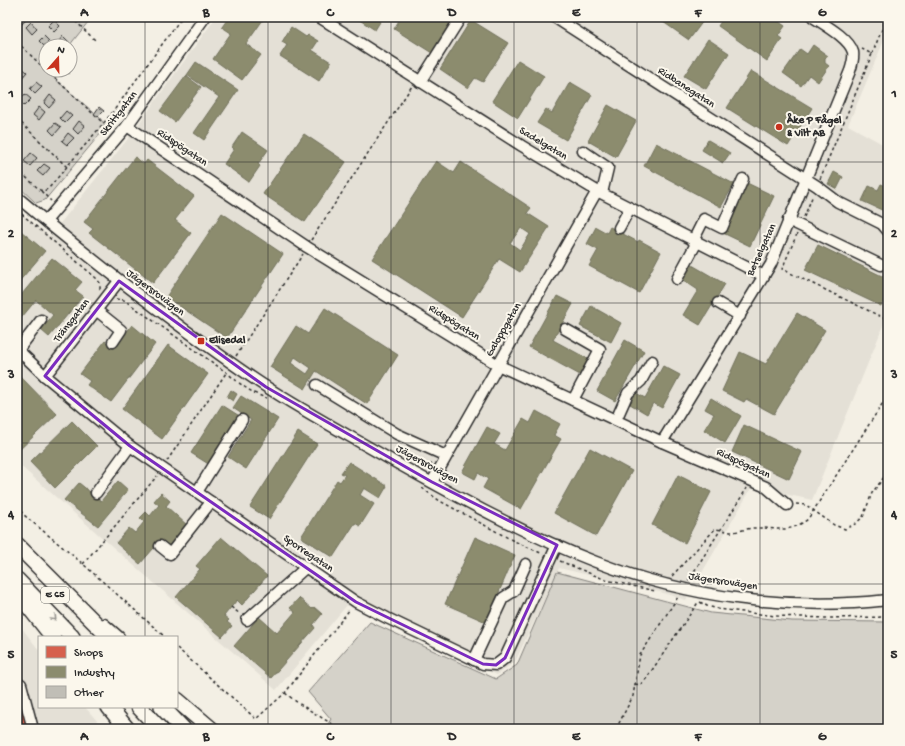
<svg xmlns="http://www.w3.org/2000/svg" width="905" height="746" font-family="'Gochi Hand',sans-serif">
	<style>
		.built { fill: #e4e0d6 }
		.green { fill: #d5d2c9; stroke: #807e7a }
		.shops { fill: #d6604d; stroke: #a35043 }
		.industry { fill: #8c8c6e; stroke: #6f6f5a; fill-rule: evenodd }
		.building { fill: #c0beb6; stroke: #2b2b2b }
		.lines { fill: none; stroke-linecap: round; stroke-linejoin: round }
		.minor-casing { stroke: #2b2b2b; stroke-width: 13 }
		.highway-casing { stroke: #2b2b2b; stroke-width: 18 }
		.path { stroke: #2b2b2b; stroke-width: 1.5; stroke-dasharray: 3 3; stroke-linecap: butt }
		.minor { stroke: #fbf7ec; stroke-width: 10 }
		.highway { stroke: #fbf7ec; stroke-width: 15 }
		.oneway { stroke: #93918c }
		.marked { fill: none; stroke: #7b2cbf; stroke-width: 3; stroke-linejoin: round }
		.grid { fill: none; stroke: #2b2b2b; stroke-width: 1; stroke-opacity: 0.55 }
		.poi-dot { fill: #c8321e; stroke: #fbf7ec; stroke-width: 1.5 }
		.labels { text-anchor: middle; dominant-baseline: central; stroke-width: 4; stroke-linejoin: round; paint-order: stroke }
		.shield { fill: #fbf7ec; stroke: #696865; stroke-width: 1 }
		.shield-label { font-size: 10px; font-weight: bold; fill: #2b2b2b }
		.street-label { font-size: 11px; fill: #2b2b2b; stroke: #fbf7ec }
		.poi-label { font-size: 11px; font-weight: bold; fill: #2b2b2b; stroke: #fbf7ec; text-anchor: start }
		.neatline { fill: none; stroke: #2b2b2b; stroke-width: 1.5 }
		.grid-label { font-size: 13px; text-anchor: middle; font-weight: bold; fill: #2b2b2b }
	</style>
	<rect width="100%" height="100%" fill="#f3efe4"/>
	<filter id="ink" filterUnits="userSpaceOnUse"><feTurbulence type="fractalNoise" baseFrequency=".025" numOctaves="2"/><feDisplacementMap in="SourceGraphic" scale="8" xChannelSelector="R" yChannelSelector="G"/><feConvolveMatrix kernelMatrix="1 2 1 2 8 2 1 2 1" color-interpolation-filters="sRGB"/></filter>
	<g filter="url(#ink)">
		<g class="built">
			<path d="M 216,17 L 888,17 L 888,31 L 848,125 L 888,147 L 888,314 L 812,500 L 752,487 L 686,600 L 660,592 L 559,568 L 515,662 L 497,675 L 347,605 L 276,690 L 17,463 L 17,210 L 50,236 L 127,140 Z"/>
			<path d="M 17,622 L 39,650 L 39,707 L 85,707 L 104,729 L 17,729 Z"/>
		</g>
		<g class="green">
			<path d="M 17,17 L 92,17 L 69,46 L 46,46 L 46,70 L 50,70 L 48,73 L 100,118 L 106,127 L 45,200 L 36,203 L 17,185 Z"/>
			<path d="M 557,572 L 711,613 L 792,621 L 888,622 L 888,729 L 325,729 L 331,719 L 308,692 L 370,622 L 496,679 L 517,665 Z"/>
		</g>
		<path class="shops" d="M 18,690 L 28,729 L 17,729 Z"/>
		<g class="industry">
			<path d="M 229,17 L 265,17 L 246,44 L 261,55 L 242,80 L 213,59 L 231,33 L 222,27 Z"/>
			<path d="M 355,17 L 383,17 L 375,30 Z"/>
			<path d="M 401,17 L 456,17 L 432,53 L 394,29 Z"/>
			<path d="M 656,17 L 706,17 L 689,40 Z"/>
			<path d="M 724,17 L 772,17 L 785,26 L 778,36 L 782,39 L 767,61 L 718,26 Z"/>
			<path d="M 471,20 L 508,43 L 483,82 L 475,78 L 468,88 L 440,69 Z"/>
			<path d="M 291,27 L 306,37 L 308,35 L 318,41 L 312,50 L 331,62 L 319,81 L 280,56 L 287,45 L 282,42 Z"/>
			<path d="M 708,39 L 729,53 L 706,89 L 684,76 Z"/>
			<path d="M 813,45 L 828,56 L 825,59 L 825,63 L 829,66 L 818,82 L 809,75 L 801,86 L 783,73 L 800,49 L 807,54 Z"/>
			<path d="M 518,60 L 544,76 L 518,118 L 492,101 Z"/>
			<path d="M 196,62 L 238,90 L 204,140 L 194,133 L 219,97 L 187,75 Z"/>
			<path d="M 751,71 L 812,108 L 788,146 L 727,108 Z"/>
			<path d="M 186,76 L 201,87 L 175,122 L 160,111 Z"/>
			<path d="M 570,82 L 592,95 L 566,140 L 537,123 L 546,109 L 552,113 Z"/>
			<path d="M 608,105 L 636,121 L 616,157 L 588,141 Z"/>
			<path d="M 242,132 L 268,150 L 258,164 L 260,166 L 249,182 L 224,164 L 234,149 L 232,147 Z"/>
			<path d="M 304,134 L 346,162 L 305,222 L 263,194 Z"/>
			<path d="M 708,140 L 730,153 L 723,163 L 702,150 Z"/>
			<path d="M 656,143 L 734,184 L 721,207 L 644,166 Z"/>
			<path d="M 135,157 L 144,164 L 147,160 L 194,196 L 175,220 L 191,233 L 153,283 L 89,233 L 93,229 L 84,222 Z"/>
			<path d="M 436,161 L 454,173 L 461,162 L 531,208 L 527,213 L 549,227 L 520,272 L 499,259 L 462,317 L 372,259 ZM 521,228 L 530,234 L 520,250 L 510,243 Z"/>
			<path d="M 834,172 L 843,177 L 837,189 L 828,184 Z"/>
			<path d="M 747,183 L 774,196 L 750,246 L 723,233 Z"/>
			<path d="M 881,184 L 888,187 L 888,203 L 884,211 L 862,201 L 869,186 L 878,190 Z"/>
			<path d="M 222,213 L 283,254 L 227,338 L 166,297 Z"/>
			<path d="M 596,227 L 607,233 L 610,227 L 638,242 L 639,240 L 661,252 L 639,293 L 589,266 L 598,250 L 587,244 Z"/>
			<path d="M 21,231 L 45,251 L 17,284 L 17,235 Z"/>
			<path d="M 818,245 L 888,279 L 888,291 L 881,306 L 805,270 Z"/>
			<path d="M 52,258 L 82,282 L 75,290 L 83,296 L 49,337 L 41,330 L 53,315 L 36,300 L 22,317 L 17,313 L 17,300 Z"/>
			<path d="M 692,265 L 725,284 L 700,325 L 683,315 L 698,290 L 683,280 Z"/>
			<path d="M 557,296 L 573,304 L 553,340 L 588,359 L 580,375 L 529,347 Z"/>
			<path d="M 591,306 L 621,323 L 611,342 L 580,326 Z"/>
			<path d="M 325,308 L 398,355 L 367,404 L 316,371 L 305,389 L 270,367 L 296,326 L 308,334 ZM 295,357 L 311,368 L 307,374 L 291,363 Z"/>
			<path d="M 797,313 L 825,330 L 774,414 L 746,399 L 744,402 L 722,391 L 740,352 L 766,364 Z"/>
			<path d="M 132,325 L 155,344 L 111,402 L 87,385 L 90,381 L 80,374 L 105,341 L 114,349 Z"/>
			<path d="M 625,340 L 644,351 L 615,401 L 597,391 Z"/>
			<path d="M 168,345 L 208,374 L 162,439 L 122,409 Z"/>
			<path d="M 663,366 L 680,375 L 662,408 L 653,403 L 647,414 L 630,404 L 636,393 L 645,398 Z"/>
			<path d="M 20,376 L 57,414 L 17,452 L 17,378 Z"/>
			<path d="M 231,390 L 237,394 L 233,401 L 227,397 Z"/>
			<path d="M 241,396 L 278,419 L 246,469 L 228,457 L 251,420 L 233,408 Z"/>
			<path d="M 711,398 L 741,416 L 725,443 L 704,430 L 714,414 L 705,409 Z"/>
			<path d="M 222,405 L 241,417 L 210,465 L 191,453 Z"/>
			<path d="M 536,411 L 560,424 L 554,435 L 561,439 L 521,509 L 483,488 L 488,479 L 478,473 L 475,479 L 462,472 L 487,427 L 500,434 L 494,444 L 505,450 L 523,419 L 530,423 Z"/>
			<path d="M 72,421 L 97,446 L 55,488 L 30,462 Z"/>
			<path d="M 744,425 L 802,452 L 789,479 L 732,452 Z"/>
			<path d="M 298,432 L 317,444 L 269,519 L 250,507 Z"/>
			<path d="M 590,448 L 632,471 L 596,536 L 554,513 Z"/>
			<path d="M 349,462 L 387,486 L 380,498 L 364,488 L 360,495 L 374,504 L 360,526 L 355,523 L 333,557 L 301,537 L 337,480 L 340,482 L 345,475 L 341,473 Z"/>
			<path d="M 678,475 L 711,492 L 685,543 L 652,525 Z"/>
			<path d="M 118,481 L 128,490 L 98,526 L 64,500 L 79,483 L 101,501 Z"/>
			<path d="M 161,493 L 170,501 L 166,506 L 188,526 L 169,548 L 160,541 L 140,564 L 116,543 L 129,528 L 135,533 L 144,522 L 140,518 L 146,512 L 150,516 L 159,505 L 154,501 Z"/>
			<path d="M 221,537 L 267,576 L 242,605 L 237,600 L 224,616 L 229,620 L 227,622 L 232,626 L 222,637 L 176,597 L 200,569 L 196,566 Z"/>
			<path d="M 475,537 L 515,555 L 486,622 L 445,604 Z"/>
			<path d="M 299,598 L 312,609 L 314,607 L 322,614 L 313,625 L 315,628 L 271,678 L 234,646 L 259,617 L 277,633 L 295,612 L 290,608 Z"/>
		</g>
		<g class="building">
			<path d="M 17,17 L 22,17 L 26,20 L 20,26 L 17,23 Z"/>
			<path d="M 54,20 L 60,26 L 54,32 L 48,26 Z"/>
			<path d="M 31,22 L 37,29 L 32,34 L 26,27 Z"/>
			<path d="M 44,36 L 49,41 L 44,46 L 39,41 Z"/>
			<path d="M 63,36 L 69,42 L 64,46 L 59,41 Z"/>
			<path d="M 21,67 L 27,72 L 20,80 L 17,77 L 17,72 Z"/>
			<path d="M 36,82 L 42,87 L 35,94 L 30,89 Z"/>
			<path d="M 25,94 L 31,99 L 24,106 L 19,101 Z"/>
			<path d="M 50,95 L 56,100 L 49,108 L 44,103 Z"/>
			<path d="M 39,107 L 45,112 L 39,120 L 33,115 Z"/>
			<path d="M 99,107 L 104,111 L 98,117 L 94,114 Z"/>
			<path d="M 66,111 L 72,116 L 65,123 L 60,118 Z"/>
			<path d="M 79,121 L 85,126 L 78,134 L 73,129 Z"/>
			<path d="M 55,123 L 61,127 L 54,135 L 49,130 Z"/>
			<path d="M 68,133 L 74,138 L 67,145 L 62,141 Z"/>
			<path d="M 31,153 L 37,158 L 30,166 L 24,161 Z"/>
			<path d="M 44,164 L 50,168 L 43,176 L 37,171 Z"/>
		</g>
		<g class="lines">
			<g class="minor-casing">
				<g id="minor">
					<path d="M 319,17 L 522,146 L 597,191 L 764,276"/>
					<path d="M 554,17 L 817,186 L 838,202 L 882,224 L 888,231"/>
					<path d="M 420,82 L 461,17"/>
					<path d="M 127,126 L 307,247 L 498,365 L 662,442 L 766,487 L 787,505"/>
					<path d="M 583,151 L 608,168 L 602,193"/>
					<path d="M 17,197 C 71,243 127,287 184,329 C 211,348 237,368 265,386 C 306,413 350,436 393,461 C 459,498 526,535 596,562 C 689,598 790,611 888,600"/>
					<path d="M 788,220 L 881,265"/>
					<path d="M 46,221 L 127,126 L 205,17"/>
					<path d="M 619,228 L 630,208"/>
					<path d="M 693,241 L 704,219 L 722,228 L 743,179"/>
					<path d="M 677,279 L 697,242"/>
					<path d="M 718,303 L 740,316"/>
					<path d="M 96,310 L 121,330 L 113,342"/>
					<path d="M 565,329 L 600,349 L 573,400"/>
					<path d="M 17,349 L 45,376 L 130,446 L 356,602 L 387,618 L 483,664 L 496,665 L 505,658 L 557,545"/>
					<path d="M 18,350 L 41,320"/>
					<path d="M 45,376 L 119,281"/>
					<path d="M 317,385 L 397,434 L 446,456"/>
					<path d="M 616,420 L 628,393 L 641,381 L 652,361"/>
					<path d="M 662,442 L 771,264 L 850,71 C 852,65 854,58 853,52 C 849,38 825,25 813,17"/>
					<path d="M 432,482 L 597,191"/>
					<path d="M 197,492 L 242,420"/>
					<path d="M 96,493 L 130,446"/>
					<path d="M 160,546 L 170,554 L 211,502"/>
					<path d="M 247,620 L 303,570 L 304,566"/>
					<path d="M 104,624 L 119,637"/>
					<path d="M 474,660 L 503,598 L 514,591 L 526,564"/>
					<path d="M 17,685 L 21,684 L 33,729"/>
				</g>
			</g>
			<g class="highway-casing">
				<g id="highway">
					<path d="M 17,545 L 109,637"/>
					<path d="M 17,580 L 72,637"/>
					<path d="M 18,593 L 53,637"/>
					<path d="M 177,700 L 211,729"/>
					<path d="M 109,707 L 127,729"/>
					<path d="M 139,707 L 160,729"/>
					<path d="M 162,707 L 183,729"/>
				</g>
			</g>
			<g class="path">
				<path d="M 71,17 L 95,40"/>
				<path d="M 17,42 L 46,70"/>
				<path d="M 872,54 L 887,17"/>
				<path d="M 46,70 L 103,123"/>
				<path d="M 50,74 L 60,70 L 72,74"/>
				<path d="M 17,119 L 67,167"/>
				<path d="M 17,169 L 40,190 L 44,191 L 49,188 L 112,113 L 182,17"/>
				<path d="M 820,179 L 872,54 L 862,49"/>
				<path d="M 41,191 L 51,201"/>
				<path d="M 17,210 L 96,278 L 100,283 L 100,290"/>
				<path d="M 804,217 L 813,195"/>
				<path d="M 797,234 L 782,269 L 888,320"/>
				<path d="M 311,240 L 412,86"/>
				<path d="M 116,299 L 124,300 L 226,372 C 238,382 251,394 267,398"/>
				<path d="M 236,356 L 303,254"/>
				<path d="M 167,461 L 226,373"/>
				<path d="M 424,467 L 432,464"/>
				<path d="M 422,488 L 440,501 L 512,540 L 543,554"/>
				<path d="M 796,504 L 806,505 L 834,525 L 845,529 L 855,524 L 863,517 L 872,493 L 888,472"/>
				<path d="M 17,506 L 24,515 L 83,564 L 165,637"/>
				<path d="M 560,561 L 606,580 L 655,591"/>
				<path d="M 83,564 L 157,476"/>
				<path d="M 672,576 L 715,529 C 721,529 727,532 733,532 C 741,531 748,528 755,528 C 778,527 787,535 808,519 L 888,395"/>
				<path d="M 688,581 L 747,488"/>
				<path d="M 700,602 L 707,606 L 718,609 L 776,616 L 826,618 L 888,617"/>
				<path d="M 231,607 L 240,614"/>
				<path d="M 17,612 L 24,620"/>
				<path d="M 177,648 L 256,719 L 285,693 L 350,609"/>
				<path d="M 635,684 L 640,685 L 644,682 L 699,601"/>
				<path d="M 285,693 L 298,703 L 340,729"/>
				<path d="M 616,729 L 633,696 L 640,655 L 678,597"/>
			</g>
			<use href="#minor" class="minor"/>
			<use href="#highway" class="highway"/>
		</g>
		<defs><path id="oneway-chevron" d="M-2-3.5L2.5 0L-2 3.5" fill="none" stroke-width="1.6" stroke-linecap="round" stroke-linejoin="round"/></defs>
		<use class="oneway" href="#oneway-chevron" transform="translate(54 618) rotate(46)"/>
	</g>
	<path class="marked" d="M 119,281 L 266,387 L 432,482 L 557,545 L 505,658 L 496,665 L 483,664 L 356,602 L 130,446 L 45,376 Z"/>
	<path class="grid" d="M 145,17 L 145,637M 268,17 L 268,729M 391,17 L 391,729M 514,17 L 514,729M 637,17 L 637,729M 760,17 L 760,729M 17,162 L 888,162M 17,303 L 888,303M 17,443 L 888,443M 17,584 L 888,584M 145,707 L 145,729"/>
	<g class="poi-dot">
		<circle cx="779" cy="127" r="4"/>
		<rect x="197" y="337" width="8" height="8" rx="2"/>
	</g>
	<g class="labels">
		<rect class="shield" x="41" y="587" width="28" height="16" rx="3"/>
		<g class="shield-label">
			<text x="55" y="595">E 65</text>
		</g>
		<g class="street-label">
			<text transform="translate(686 88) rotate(33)">Ridbanegatan</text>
			<text transform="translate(119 114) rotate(-52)">Skrittgatan</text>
			<text transform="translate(543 144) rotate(31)">Sadelgatan</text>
			<text transform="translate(182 148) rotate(34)">Ridspögatan</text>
			<text transform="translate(762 250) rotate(-65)">Betselgatan</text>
			<text transform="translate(155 293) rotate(37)">Jägersrovägen</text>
			<text transform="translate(72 321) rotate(-52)">Tränsgatan</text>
			<text transform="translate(454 323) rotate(32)">Ridspögatan</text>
			<text transform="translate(504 330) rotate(-60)">Galoppgatan</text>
			<text transform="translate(743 464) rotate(25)">Ridspögatan</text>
			<text transform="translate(427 465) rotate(29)">Jägersrovägen</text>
			<text transform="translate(308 554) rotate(34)">Sporregatan</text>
			<text transform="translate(723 582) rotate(9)">Jägersrovägen</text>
		</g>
		<g class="poi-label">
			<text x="787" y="121">Åke P Fågel<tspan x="787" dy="13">&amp; Vilt AB</tspan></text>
			<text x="209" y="341">Elisedal</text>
		</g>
	</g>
	<rect width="905" height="746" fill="none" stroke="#fbf7ec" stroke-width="44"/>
	<rect x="38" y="636" width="140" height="72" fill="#fbf7ec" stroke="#a8a59f"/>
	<rect x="46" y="646" width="20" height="12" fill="#d6604d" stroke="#a8a59f"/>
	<text x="74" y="656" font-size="12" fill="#2b2b2b">Shops</text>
	<rect x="46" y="666" width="20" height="12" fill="#8c8c6e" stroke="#a8a59f"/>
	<text x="74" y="676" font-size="12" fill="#2b2b2b">Industry</text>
	<rect x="46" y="686" width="20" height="12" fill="#c0beb6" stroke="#a8a59f"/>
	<text x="74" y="696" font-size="12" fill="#2b2b2b">Other</text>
	<g transform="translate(58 58) rotate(20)"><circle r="19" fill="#fbf7ec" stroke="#a8a59f"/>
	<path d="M0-3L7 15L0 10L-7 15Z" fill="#c8321e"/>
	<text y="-6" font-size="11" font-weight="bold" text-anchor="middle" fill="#2b2b2b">N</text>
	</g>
	<rect x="22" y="22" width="861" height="702" class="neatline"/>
	<g class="grid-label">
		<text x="84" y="16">A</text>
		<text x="206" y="16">B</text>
		<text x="330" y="16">C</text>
		<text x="452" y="16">D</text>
		<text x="576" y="16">E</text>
		<text x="698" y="16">F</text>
		<text x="822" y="16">G</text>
		<text x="11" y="97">1</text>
		<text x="894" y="97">1</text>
		<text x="11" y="237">2</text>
		<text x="894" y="237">2</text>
		<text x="11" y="378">3</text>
		<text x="894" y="378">3</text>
		<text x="11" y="518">4</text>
		<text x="894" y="518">4</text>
		<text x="11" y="658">5</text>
		<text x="894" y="658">5</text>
		<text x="84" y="740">A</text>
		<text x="206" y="740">B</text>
		<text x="330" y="740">C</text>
		<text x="452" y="740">D</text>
		<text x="576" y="740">E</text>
		<text x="698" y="740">F</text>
		<text x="822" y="740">G</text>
	</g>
</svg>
